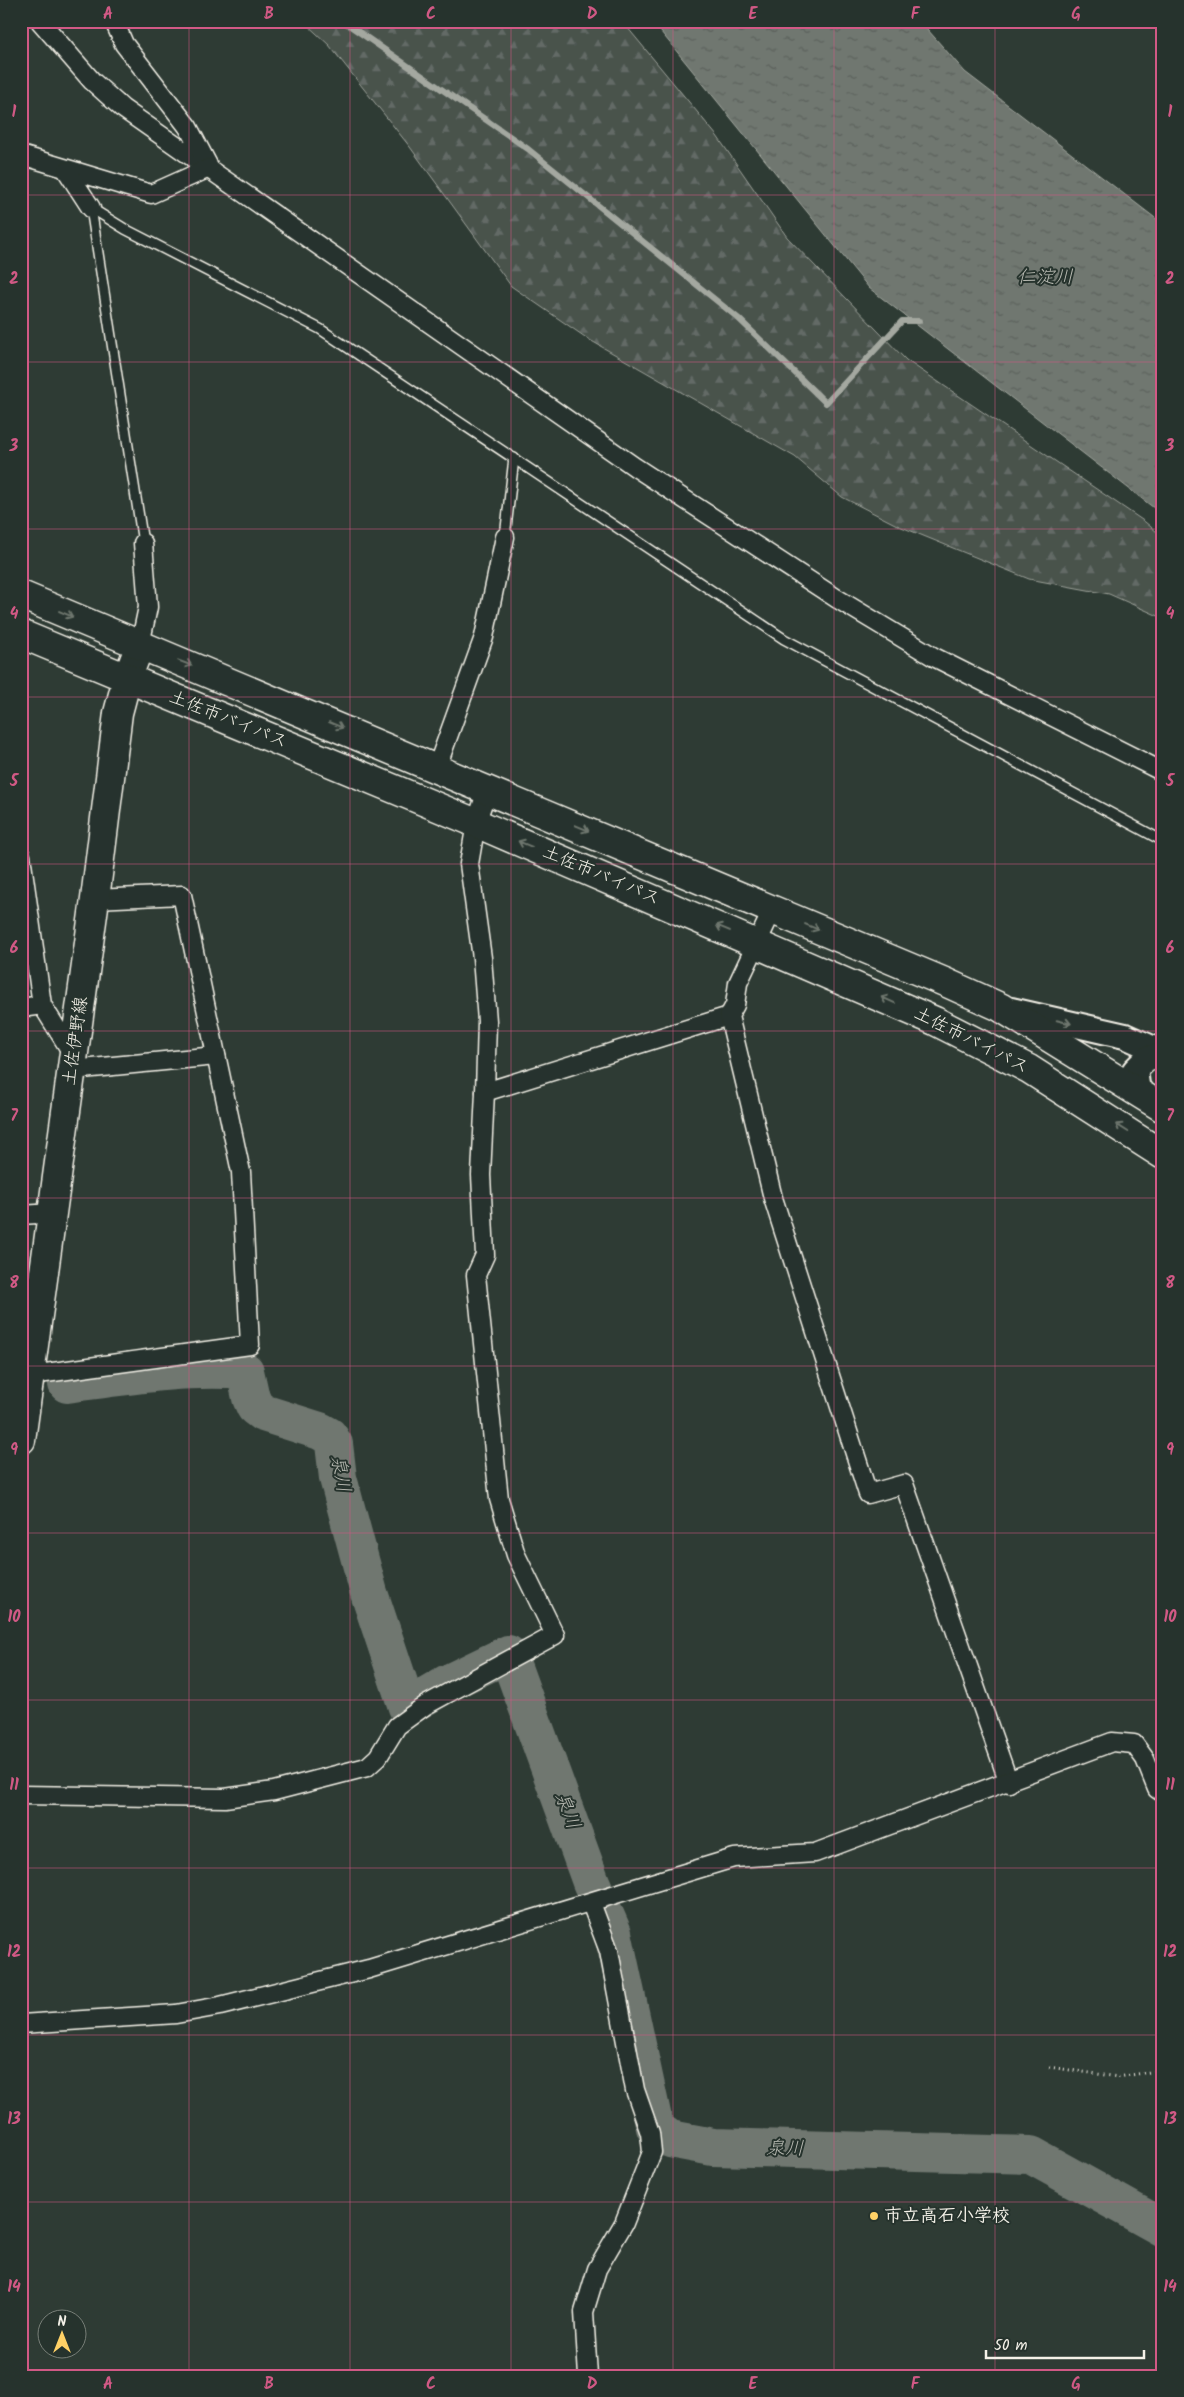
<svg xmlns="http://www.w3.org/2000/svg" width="1184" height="2397" font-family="Kalam,'Klee One',sans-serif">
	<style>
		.forest { fill: url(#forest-firs); stroke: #9ea29a }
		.water { fill: url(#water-ripples); stroke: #a4a8a0 }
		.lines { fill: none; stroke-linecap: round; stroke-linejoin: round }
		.stream { stroke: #a4a8a0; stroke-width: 6 }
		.river { stroke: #6f7770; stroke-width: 38 }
		.lane-casing { stroke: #f4f1e8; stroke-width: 12 }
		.street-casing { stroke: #f4f1e8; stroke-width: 21 }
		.secondary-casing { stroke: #f4f1e8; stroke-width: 28 }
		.primary-casing { stroke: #f4f1e8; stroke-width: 31 }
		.highway-casing { stroke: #f4f1e8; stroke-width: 31 }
		.path { stroke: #f4f1e8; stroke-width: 3; stroke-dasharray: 1 4; stroke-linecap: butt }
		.lane { stroke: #26332d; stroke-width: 9 }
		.street { stroke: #26332d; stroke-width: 18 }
		.secondary { stroke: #26332d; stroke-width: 24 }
		.primary { stroke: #26332d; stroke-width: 28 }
		.highway { stroke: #26332d; stroke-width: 28 }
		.oneway { stroke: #6e766e }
		.grid { fill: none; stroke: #d15985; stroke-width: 1; stroke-opacity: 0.55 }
		.poi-dot { fill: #ffd166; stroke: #26332d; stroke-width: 2 }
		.labels { text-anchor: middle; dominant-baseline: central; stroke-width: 4; stroke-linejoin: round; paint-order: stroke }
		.street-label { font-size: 18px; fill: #f4f1e8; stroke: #26332d }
		.poi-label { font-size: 18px; font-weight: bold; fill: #f4f1e8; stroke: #26332d; text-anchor: start }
		.water-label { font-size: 19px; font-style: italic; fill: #b8bab2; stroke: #26332d }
		.neatline { fill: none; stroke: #d15985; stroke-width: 2 }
		.grid-label { font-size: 16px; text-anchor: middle; font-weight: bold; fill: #d15985 }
	</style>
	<defs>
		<pattern id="forest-firs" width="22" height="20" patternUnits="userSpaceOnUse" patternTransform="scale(1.25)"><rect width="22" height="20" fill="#48524c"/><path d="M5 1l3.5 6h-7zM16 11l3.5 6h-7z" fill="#636b66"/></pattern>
		<pattern id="water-ripples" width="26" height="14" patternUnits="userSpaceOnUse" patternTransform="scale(1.25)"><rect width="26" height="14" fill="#6f7770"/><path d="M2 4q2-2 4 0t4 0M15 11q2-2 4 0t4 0" fill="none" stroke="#5c605b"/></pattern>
	</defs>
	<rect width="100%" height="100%" fill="#2e3b34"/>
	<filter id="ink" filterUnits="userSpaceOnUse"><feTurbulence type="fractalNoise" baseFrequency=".02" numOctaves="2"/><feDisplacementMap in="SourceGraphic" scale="10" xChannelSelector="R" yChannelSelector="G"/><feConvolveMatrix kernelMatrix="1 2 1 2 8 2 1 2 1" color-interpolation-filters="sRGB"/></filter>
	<g filter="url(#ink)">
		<path class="forest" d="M 303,21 L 622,21 L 717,136 L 787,237 L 906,360 L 1145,522 L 1163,537 L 1163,618 L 1109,594 L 1029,579 L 899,526 L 842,497 L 795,457 L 588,339 L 511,286 L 410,147 L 329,45 Z"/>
		<path class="water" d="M 652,21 L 920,21 L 965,72 L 1163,224 L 1163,515 L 869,288 Z"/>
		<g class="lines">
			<path class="stream" d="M 343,21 L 528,149 L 738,318 L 826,403 L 902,321 L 919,321"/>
			<path class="river" d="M 67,1384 C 126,1376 186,1366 245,1371 L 251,1398 L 255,1407 L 263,1413 L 320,1431 L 329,1436 L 334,1444 L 338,1478 L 369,1593 L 407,1707 L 448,1683 L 508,1654 L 591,1882 L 613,1933 L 655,2128 L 670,2139 L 713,2147 L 1031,2155 L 1163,2228"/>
			<g class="lane-casing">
				<g id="lane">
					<path d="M 91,208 L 125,229 L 320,329 L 784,639 L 1163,841"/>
					<path d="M 91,208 L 143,543"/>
					<path d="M 505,537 L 514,458"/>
				</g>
			</g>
			<g class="street-casing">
				<g id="street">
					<path d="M 40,21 L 92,81 L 122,108 L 635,467 L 836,598 L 934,657 L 1163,772"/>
					<path d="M 114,21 L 124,44 L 188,127 L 208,165"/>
					<path d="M 21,155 L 151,194 L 209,168"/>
					<path d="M 67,171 L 91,208"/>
					<path d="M 140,645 L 148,607 L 143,543"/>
					<path d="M 437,767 L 484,637 L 505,537"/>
					<path d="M 488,788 L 476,823 L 469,864 L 482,958 L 487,1021 L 485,1092 L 729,1016"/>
					<path d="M 21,856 L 42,1005 L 74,1056"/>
					<path d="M 773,909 L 738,983 L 735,1005 L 729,1016 L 773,1198 L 868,1494 L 904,1484 L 1009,1783"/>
					<path d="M 21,1008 L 42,1005"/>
					<path d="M 72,1070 L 216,1056"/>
					<path d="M 21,1215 L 53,1213"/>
					<path d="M 31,1375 L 250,1345 L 241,1172 L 182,895 L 95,899"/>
					<path d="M 21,1795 L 225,1798 L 274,1791 L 367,1767 L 378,1757 L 397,1726 L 426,1705 L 555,1635 L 516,1555 L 499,1499 L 476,1275 L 485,1255 L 481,1175 L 485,1092"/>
					<path d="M 21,2024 L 176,2014 L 220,2006 L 369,1969 L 734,1858 L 815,1853 L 1112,1742 L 1134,1744 L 1145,1759 L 1157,1789 L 1163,1793"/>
					<path d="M 588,2376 L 584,2312 L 597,2269 L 624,2223 L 652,2152 L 650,2133 L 635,2090 L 609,1951 L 591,1903"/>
				</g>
			</g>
			<g class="secondary-casing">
				<g id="secondary">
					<path d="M 1011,1010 L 1125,1036 L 1163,1053"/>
					<path d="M 1138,1092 L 1135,1070 L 1146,1059 L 1163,1054"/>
				</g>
			</g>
			<g class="primary-casing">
				<path id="primary" d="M 21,1440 L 95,899 L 118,713 L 127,679 L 140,645"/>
			</g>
			<g class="highway-casing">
				<g id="highway">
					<path d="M 21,595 L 947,983 L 1000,1007 L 1163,1108"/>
					<path d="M 21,634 L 476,823 L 935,1021 L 1029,1069 L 1163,1155"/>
				</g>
			</g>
			<path class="path" d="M 1049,2067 L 1118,2077 L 1163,2070"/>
			<use href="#lane" class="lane"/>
			<use href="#street" class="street"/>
			<use href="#secondary" class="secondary"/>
			<use href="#primary" class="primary"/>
			<use href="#highway" class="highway"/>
		</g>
		<defs><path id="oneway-shaft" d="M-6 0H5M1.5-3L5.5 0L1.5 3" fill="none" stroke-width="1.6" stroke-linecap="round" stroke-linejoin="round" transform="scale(1.25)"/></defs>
		<g class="oneway">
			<use href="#oneway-shaft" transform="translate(66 614) rotate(23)"/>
			<use href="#oneway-shaft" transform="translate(185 663) rotate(21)"/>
			<use href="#oneway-shaft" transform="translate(336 725) rotate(23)"/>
			<use href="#oneway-shaft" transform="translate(582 828) rotate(23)"/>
			<use href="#oneway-shaft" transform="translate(525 844) rotate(-157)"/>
			<use href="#oneway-shaft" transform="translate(812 927) rotate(23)"/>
			<use href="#oneway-shaft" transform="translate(723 928) rotate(-157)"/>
			<use href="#oneway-shaft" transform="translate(888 1000) rotate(-156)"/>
			<use href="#oneway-shaft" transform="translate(1064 1022) rotate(13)"/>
			<use href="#oneway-shaft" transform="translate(1122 1128) rotate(-148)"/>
		</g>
	</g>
	<path class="grid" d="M 189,21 L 189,2376M 350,21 L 350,2376M 511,21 L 511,2376M 673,21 L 673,2376M 834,21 L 834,2376M 995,21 L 995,2376M 21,195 L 1163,195M 21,362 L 1163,362M 21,529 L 1163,529M 21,697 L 1163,697M 21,864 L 1163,864M 21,1031 L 1163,1031M 21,1198 L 1163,1198M 21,1366 L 1163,1366M 21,1533 L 1163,1533M 21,1700 L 1163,1700M 21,1868 L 1163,1868M 21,2035 L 1163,2035M 21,2202 L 1163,2202"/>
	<circle class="poi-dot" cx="874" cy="2216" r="5"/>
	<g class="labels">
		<g class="street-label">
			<text transform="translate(228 720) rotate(22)">土佐市バイパス</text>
			<text transform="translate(601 876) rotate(23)">土佐市バイパス</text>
			<text transform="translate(76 1041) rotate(-82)">土佐伊野線</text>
			<text transform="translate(971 1041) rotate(27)">土佐市バイパス</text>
		</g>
		<g class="poi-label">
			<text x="884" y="2216">市立高石小学校</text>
		</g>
		<g class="water-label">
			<text x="1045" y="278">仁淀川</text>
			<text transform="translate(340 1474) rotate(80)">泉川</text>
			<text transform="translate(567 1811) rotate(69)">泉川</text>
			<text transform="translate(785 2149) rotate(1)">泉川</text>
		</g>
	</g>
	<rect width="1184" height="2397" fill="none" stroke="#26332d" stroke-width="55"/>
	<g transform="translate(62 2334)"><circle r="24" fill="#26332d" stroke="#787f78"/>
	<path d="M0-4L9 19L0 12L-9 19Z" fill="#ffd166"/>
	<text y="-8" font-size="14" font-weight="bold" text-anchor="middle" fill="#f4f1e8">N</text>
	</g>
	<path d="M986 2350v8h158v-8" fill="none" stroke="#f4f1e8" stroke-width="2.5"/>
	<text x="994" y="2350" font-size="15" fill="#f4f1e8" stroke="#26332d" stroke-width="4" paint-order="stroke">50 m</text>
	<rect x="28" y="28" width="1128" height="2342" class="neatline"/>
	<g class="grid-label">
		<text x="108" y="19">A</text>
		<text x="269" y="19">B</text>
		<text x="431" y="19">C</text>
		<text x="592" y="19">D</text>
		<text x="753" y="19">E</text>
		<text x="915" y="19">F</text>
		<text x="1076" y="19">G</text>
		<text x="14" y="117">1</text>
		<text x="1170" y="117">1</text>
		<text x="14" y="284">2</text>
		<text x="1170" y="284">2</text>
		<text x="14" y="451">3</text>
		<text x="1170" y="451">3</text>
		<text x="14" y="619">4</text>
		<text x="1170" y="619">4</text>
		<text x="14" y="786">5</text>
		<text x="1170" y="786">5</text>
		<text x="14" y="953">6</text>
		<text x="1170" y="953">6</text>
		<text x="14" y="1121">7</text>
		<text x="1170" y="1121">7</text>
		<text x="14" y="1288">8</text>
		<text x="1170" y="1288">8</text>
		<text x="14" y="1455">9</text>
		<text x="1170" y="1455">9</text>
		<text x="14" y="1622">10</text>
		<text x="1170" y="1622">10</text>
		<text x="14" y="1790">11</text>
		<text x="1170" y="1790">11</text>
		<text x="14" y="1957">12</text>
		<text x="1170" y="1957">12</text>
		<text x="14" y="2124">13</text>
		<text x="1170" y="2124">13</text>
		<text x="14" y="2292">14</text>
		<text x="1170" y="2292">14</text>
		<text x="108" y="2389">A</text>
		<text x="269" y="2389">B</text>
		<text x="431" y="2389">C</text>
		<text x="592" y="2389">D</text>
		<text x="753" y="2389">E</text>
		<text x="915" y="2389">F</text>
		<text x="1076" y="2389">G</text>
	</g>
</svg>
